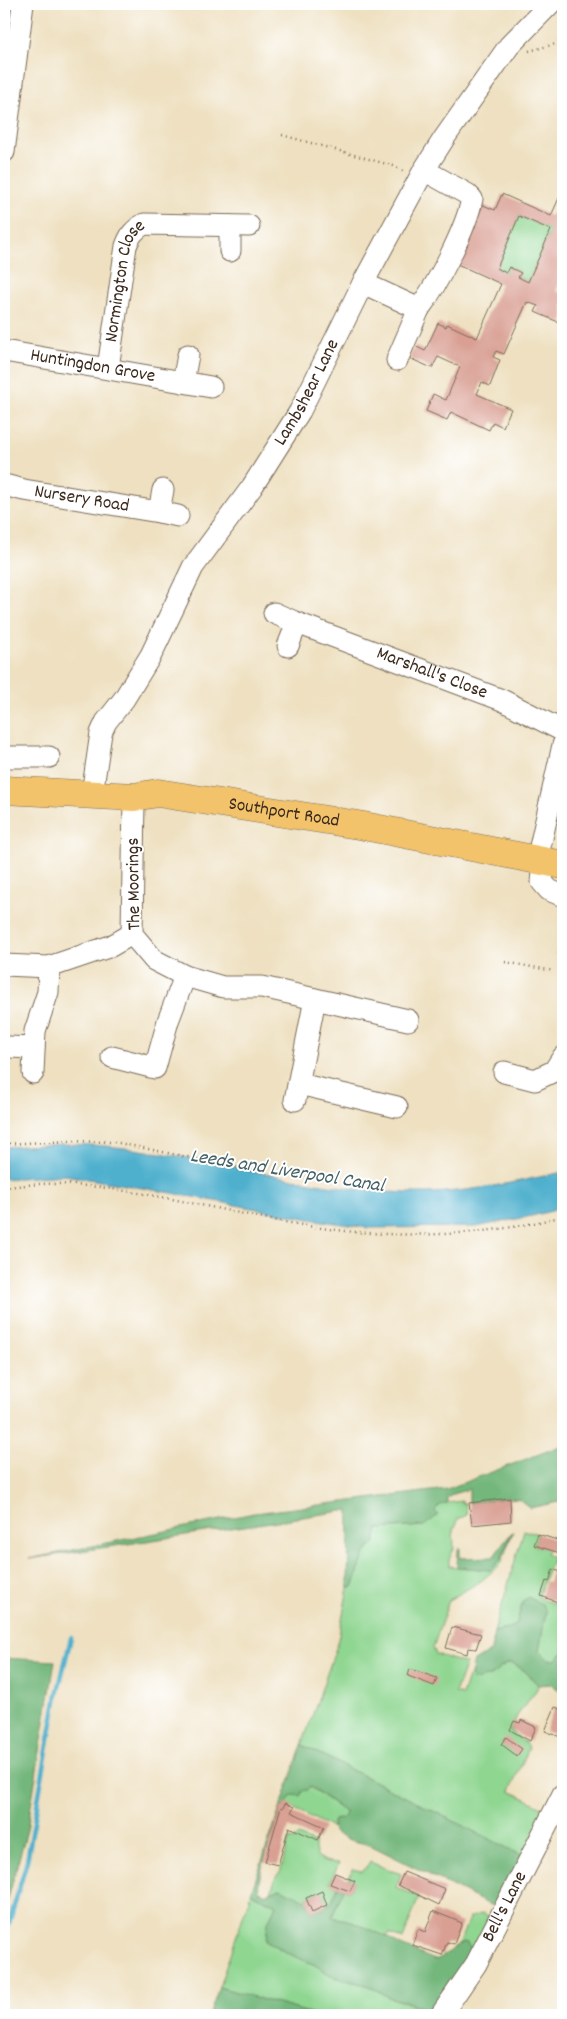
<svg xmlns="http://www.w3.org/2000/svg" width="567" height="2019" font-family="Dekko,sans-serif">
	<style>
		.green { fill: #8fd691; stroke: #658058 }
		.forest { fill: #73b77b; stroke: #57704c }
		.water { fill: #4fb0ce; stroke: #456d76 }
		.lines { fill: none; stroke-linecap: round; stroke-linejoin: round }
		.stream { stroke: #4fb0ce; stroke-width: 4.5 }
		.building { fill: #d99f93; fill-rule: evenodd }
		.minor-casing { stroke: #7a6a57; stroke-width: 23 }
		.major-casing { stroke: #7a6a57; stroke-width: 29 }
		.path { stroke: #7a6a57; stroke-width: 2.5; stroke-dasharray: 1 4; stroke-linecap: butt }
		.minor { stroke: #fff; stroke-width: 21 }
		.major { stroke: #f2c36a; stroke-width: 28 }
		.labels { text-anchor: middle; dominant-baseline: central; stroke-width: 4; stroke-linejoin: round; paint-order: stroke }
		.street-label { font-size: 19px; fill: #3b2a1e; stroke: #fff }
		.water-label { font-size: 20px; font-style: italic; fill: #436064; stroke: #fff }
	</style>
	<rect width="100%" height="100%" fill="#fff"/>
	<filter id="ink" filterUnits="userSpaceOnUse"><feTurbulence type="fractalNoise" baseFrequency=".02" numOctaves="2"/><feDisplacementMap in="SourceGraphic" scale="10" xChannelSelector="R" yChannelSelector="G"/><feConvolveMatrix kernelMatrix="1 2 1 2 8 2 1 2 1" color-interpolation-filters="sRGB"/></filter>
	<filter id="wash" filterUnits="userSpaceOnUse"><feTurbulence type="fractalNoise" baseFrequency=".0096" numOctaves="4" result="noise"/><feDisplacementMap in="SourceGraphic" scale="20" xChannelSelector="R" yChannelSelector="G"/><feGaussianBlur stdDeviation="1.12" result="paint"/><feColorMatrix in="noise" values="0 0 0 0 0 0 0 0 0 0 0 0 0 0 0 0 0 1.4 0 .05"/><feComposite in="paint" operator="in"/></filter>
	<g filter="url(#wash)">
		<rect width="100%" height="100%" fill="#eee0c0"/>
		<g class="green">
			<path d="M 519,216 L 551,230 L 528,282 L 518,277 L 520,272 L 509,267 L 506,273 L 497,268 Z"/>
			<path d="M 462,1501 L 462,1503 L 465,1503 L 467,1515 L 458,1519 L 457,1524 L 453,1529 L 454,1548 L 449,1560 L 449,1566 L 490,1570 L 500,1561 L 513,1532 L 501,1564 L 481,1581 L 449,1600 L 433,1648 L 436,1654 L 466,1664 L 455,1693 L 462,1695 L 468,1677 L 471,1674 L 473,1680 L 490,1676 L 506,1664 L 512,1663 L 525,1671 L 538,1685 L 537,1689 L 517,1716 L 510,1731 L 528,1745 L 529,1748 L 510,1791 L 546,1809 L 523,1856 L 302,1745 L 337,1645 L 348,1588 L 353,1587 L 365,1553 L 375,1542 L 378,1529 L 424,1526 L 440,1504 Z"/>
			<path d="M 524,1530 L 538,1534 L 534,1545 L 548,1549 L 546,1554 L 553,1557 L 538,1597 L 557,1605 L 563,1606 L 563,1652 L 556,1660 L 549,1660 L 539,1651 L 546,1611 L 523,1601 L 516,1625 L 508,1629 L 494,1632 Z"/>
			<path d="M 310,1787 L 345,1812 L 345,1816 L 342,1820 L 336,1819 L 332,1823 L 332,1828 L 285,1804 L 292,1795 Z"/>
			<path d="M 298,1836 L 315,1843 C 314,1861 325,1862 339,1863 L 330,1883 L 338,1887 L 332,1900 L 327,1905 L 322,1891 L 306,1898 L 307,1901 L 288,1893 L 280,1888 L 271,1892 L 275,1879 L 280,1873 L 289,1840 L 295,1839 Z"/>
			<path d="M 370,1862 L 401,1874 L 396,1887 L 419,1897 L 403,1939 L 389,1934 L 387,1937 L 347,1920 L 332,1917 L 344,1889 L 350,1891 L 354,1881 L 349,1879 L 352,1869 L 361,1871 L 367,1867 Z"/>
			<path d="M 251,1893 L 276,1905 L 268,1923 L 266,1941 L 289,1954 L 315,1965 L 334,1977 L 370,1986 L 388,1997 L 435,2011 L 432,2015 L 316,2015 L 219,1987 Z"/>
			<path d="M 483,1913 L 490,1917 L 469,1962 L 464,1942 L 459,1944 L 469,1918 Z"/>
		</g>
		<g class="forest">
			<path d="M 563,1445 L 563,1507 L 558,1502 L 530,1508 L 519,1499 L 510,1498 L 469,1503 L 469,1489 L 456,1493 L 447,1498 L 447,1504 L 440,1505 L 435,1511 L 438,1515 L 424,1526 L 378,1529 L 375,1542 L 365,1553 L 353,1587 L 348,1588 L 349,1510 L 29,1559 L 254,1513 L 447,1489 Z"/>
			<path d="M 512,1532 L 500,1561 L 490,1570 L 457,1567 L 458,1549 L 460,1548 L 460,1558 L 493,1557 Z"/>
			<path d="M 528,1597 L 542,1604 L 546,1611 L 539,1651 L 549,1660 L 556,1660 L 563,1652 L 563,1693 L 551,1684 L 538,1685 L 525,1671 L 512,1663 L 506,1664 L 490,1676 L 473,1681 L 471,1674 L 474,1661 L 491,1651 L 494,1632 L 508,1629 L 516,1625 L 523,1601 Z"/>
			<path d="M 4,1658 L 55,1661 L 27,1830 L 4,1913 Z"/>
			<path d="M 302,1745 L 523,1856 L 495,1905 L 490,1905 L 372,1846 C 359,1841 343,1841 333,1831 L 332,1828 L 334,1820 L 342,1819 L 345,1816 L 345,1812 L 313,1788 L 310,1787 L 307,1790 L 302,1791 L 300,1796 L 292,1795 L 283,1808 L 281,1807 C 277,1822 255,1881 259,1891 L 267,1894 L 280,1888 C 289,1892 298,1896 307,1901 L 312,1912 L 330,1904 L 338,1887 L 344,1889 L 332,1917 L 347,1920 L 372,1930 L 387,1937 L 401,1946 L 435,1960 C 447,1956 453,1947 464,1942 L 467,1943 L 472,1951 L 435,2011 L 388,1997 L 370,1986 L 334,1977 L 315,1965 L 289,1954 L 266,1940 L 268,1923 L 276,1905 L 251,1893 Z"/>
			<path d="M 219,1987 L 316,2015 L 209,2015 Z"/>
		</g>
		<path class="water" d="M 65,1144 C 182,1145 293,1190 410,1193 C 462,1194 512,1183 563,1172 L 563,1208 L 532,1216 L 476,1227 L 368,1228 L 310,1219 L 172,1193 L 65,1175 L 4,1179 L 4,1147 Z"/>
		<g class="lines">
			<path class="stream" d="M 4,1941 L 27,1861 L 57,1695 L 71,1638"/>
		</g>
		<g id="blocks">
			<g class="building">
				<path d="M 563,189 L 563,275 L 556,291 L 563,294 L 563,324 L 535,312 L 538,306 L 527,302 L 504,354 L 496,351 L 493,357 L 500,360 L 490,386 L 482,382 L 477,394 L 511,409 L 503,427 L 493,422 L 489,430 L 451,412 L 447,420 L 426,411 L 433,394 L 446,400 L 460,367 L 438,357 L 432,368 L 409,358 L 415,346 L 425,351 L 438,323 L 446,327 L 447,324 L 477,338 L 501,284 L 457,264 L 483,205 L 495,210 L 502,194 L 551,216 ZM 519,216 L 551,230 L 528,282 L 518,277 L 521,273 L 509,267 L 506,273 L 497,268 Z"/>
				<path d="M 510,1498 L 511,1521 L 472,1525 L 469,1503 Z"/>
				<path d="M 538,1534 L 563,1542 L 563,1554 L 534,1545 Z"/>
				<path d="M 553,1569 L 563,1573 L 563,1604 L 541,1596 L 546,1581 L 549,1582 Z"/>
				<path d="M 452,1627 L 481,1634 L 476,1649 L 468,1648 L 467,1654 L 446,1648 Z"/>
				<path d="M 410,1669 L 437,1678 L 434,1686 L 408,1676 Z"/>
				<path d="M 555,1707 L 563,1710 L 563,1738 L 545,1731 Z"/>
				<path d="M 521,1720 L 536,1727 L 530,1741 L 510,1730 L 514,1721 L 520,1723 Z"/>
				<path d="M 506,1737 L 522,1749 L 517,1756 L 501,1744 Z"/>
				<path d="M 285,1803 L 294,1807 L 291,1812 L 324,1827 L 318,1840 L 289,1827 L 278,1865 L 265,1862 L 281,1807 L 283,1808 Z"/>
				<path d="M 404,1872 L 445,1889 L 439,1905 L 398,1885 Z"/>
				<path d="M 335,1873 L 355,1881 L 350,1891 L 330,1884 Z"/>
				<path d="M 322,1891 L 327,1905 L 312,1912 L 306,1898 Z"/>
				<path d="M 433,1911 L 462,1923 L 454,1944 L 447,1942 L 442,1955 L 412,1945 L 418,1929 L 425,1932 Z"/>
			</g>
		</g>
	</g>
	<g filter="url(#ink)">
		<use href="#blocks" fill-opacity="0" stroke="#7a6a57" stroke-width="1"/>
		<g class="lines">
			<g class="minor-casing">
				<g id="minor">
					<path d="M 4,152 L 23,4"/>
					<path d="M 230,226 L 230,251"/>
					<path d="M 363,283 L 419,309 C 437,285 466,229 472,199 L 467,194 L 424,170"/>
					<path id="s1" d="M 4,351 L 183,382"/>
					<path d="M 188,355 L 183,382 L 211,387"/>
					<path d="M 397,360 L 419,309"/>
					<path id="s2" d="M 108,368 L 126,246 C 130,235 134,230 144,224 L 249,226"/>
					<path id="s3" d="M 4,485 L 24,490 L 159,512"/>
					<path d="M 163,490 L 159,512 L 178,516"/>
					<path d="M 274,613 L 297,623 L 288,646"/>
					<path id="s4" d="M 297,623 L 502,700 L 563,731"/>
					<path d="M 4,757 L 49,757"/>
					<path id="s5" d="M 92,794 L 101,733 L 106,722 L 124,699 L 151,655 L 193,567 L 252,487 L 300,411 L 363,283 L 424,170 L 445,137 L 509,46 L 550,4"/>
					<path d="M 134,797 L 132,934 L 154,960 L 185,976 L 223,987 L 262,987 L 408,1020"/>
					<path d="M 537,860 L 563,745"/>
					<path d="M 544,861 L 542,882 L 549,890 L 563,896"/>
					<path d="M 4,965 L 49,967 L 111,946 L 132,934"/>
					<path d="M 8,1047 L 34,1048"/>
					<path d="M 112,1057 L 155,1068 L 168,1021 L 185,976"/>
					<path d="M 504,1072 L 535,1080 L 554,1071 L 563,1057"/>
					<path d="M 33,1073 L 35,1031 L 48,992 L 49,967"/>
					<path d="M 299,1084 L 397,1107"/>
					<path d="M 295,1100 L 315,999"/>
					<path id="s6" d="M 441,2015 L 476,1964 L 563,1794"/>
				</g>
			</g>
			<g class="major-casing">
				<g id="major">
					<path id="s7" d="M 4,790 L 134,797 L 158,793 L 364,826 L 563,865"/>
				</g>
			</g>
			<g class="path">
				<path d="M 529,51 L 563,42"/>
				<path d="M 282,135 L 394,166 L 403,171"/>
				<path d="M 558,954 L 563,948"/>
				<path d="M 505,962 L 554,971"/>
				<path d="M 4,1144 L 70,1141 L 114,1142 L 255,1171"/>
				<path d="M 4,1187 C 21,1186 39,1183 57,1184 C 158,1188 255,1223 356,1232 C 425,1238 497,1234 563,1216"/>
			</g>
			<use href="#minor" class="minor"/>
			<use href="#major" class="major"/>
		</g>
	</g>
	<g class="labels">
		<g class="street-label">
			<text stroke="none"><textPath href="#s2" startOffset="89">Normington Close</textPath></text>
			<text stroke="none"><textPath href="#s1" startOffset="90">Huntingdon Grove</textPath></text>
			<text stroke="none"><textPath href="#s5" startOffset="461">Lambshear Lane</textPath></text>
			<text stroke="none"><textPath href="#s3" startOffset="79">Nursery Road</textPath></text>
			<text stroke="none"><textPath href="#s4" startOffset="144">Marshall's Close</textPath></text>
			<text stroke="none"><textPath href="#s7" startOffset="282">Southport Road</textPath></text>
			<text transform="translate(135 884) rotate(-91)">The Moorings</text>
			<text stroke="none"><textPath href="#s6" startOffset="126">Bell's Lane</textPath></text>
		</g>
		<g class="water-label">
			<text transform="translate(287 1172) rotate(9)">Leeds and Liverpool Canal</text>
		</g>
	</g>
	<rect width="567" height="2019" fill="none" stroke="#fff" stroke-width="20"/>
</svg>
